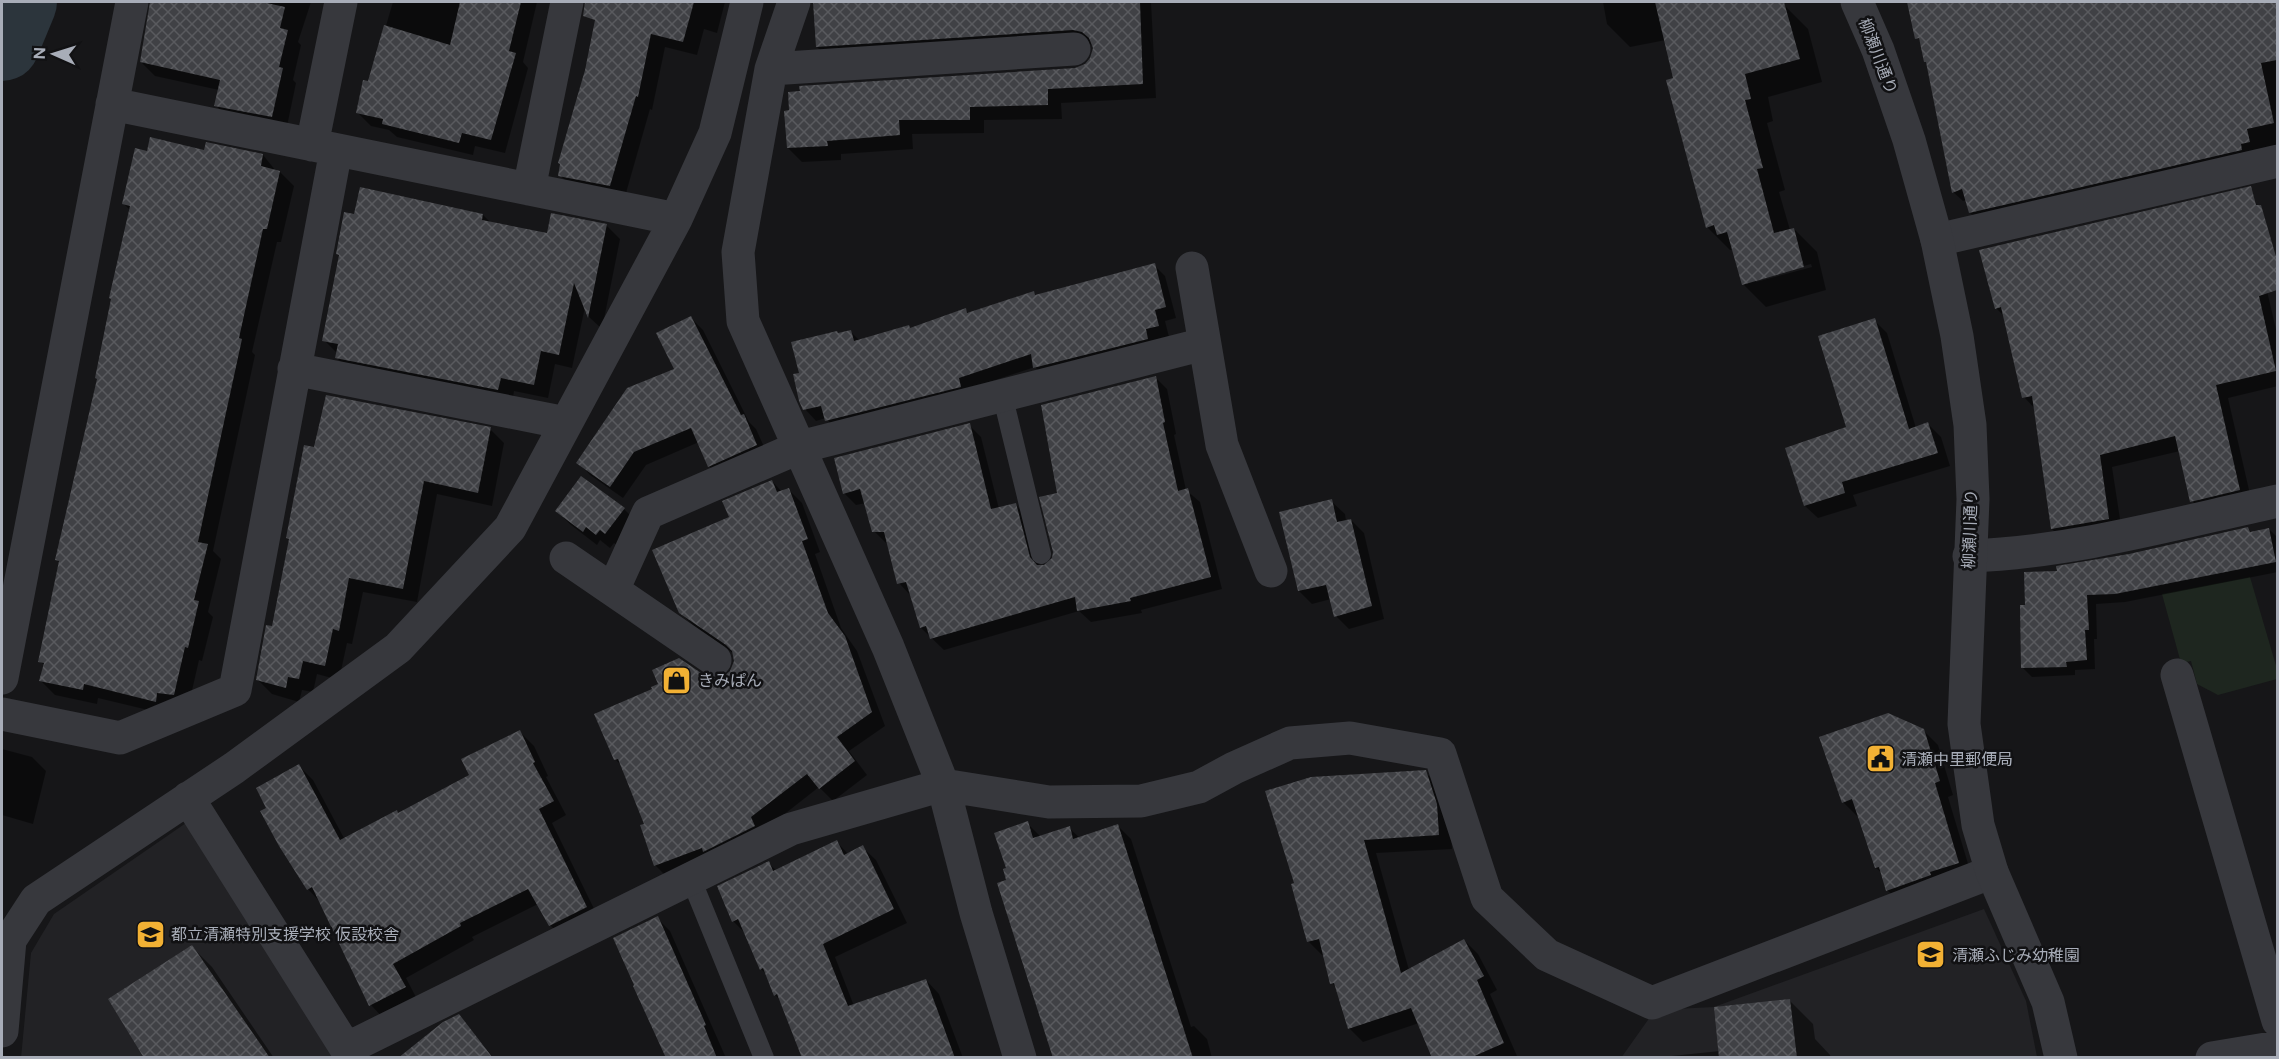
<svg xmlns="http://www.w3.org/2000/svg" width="2279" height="1059" viewBox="0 0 2279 1059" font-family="Figtree,'Noto Sans JP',sans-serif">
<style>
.built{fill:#222225}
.green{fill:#1e261f}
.shadow{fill:#0007;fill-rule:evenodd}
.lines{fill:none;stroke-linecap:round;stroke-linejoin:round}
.river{stroke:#2c353c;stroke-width:76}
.building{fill:url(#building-cross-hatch)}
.service{stroke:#37383d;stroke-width:20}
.minor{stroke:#37383d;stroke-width:33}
.tertiary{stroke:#37383d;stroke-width:33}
.labels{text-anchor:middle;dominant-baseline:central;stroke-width:5;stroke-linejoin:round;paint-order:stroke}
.street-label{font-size:16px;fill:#a8adb8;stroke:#111113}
.poi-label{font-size:16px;fill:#a8adb8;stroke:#111113;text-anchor:start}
</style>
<defs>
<pattern id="building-cross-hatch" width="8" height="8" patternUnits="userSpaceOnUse" patternTransform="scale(1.5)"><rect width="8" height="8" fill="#404145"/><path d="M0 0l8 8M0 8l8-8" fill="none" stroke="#595a5e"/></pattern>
</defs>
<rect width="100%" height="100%" fill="#161618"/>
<path class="built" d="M186 823 338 1058H21L31 953 54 914Z
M1984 909 2026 1001 2037 1057 1621 1058 1655 1010 1714 1007Z"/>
<path class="green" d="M2250 577 2277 669V679L2218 695 2197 684 2191 661 2181 663 2162 594Z"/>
<path class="shadow" d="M152 2H311L298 42 301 45 293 80 296 83 286 131 230 119 215 105 219 90 155 76 141 62Z
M393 2H537L523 62 528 68 505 153 475 146 473 155 397 137 389 130 371 126 357 112 369 83Z
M588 2H725L717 33 704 29 697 55 665 47 652 110 650 109 624 200 574 189 560 175 597 18 587 7Z
M828 2H1151L1156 98 1061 103 1062 119 984 120V133L912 134 913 149 841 154V160L802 162 788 148 791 112 801 93 1076 69 1085 66 1092 59 1094 48 1093 45 1088 44 831 61 817 47Z
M1603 2H1781L1782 7 1785 6 1808 29 1822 82 1768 97 1773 121 1767 123 1785 190 1779 192 1790 230 1794 229 1817 252 1826 290 1766 307 1743 284 1733 249 1730 250 1707 227 1666 40 1630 47 1607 24ZM1811 264 1812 267 1756 282V279Z
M1911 2H2278V150L1980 222 1970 213 1967 200 1963 201 1953 192 1928 64 1925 61 1919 38Z
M205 152 263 155 276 171 280 172 294 186 281 242H277L252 352 255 355 213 551 221 559 208 612 213 617 202 661 199 660 188 708 169 715 98 698 97 704 55 695 41 681 45 666 40 661 60 563 56 560 98 380 131 211 124 204 148 153Z
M2247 205 2278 338V386L2228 398 2252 503 2205 514 2192 501 2180 451 2112 467 2122 532 2065 542 2052 529 2036 410 2024 397 2005 317 1996 308Z
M483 215 491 223 548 235 606 225 620 239 602 329 589 317 585 307 572 368 555 364 548 398 514 391 512 404 350 371 336 357 337 353 324 340 340 257 337 254 355 216Z
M1154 265 1165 276 1176 318 1165 321 1169 337 1046 379 1035 367 837 432 826 418 816 421 805 409 800 374 839 334 851 332 860 341 911 329 966 310 969 314 1033 292 1037 296Z
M691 318 703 330 749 422 756 429 769 458 721 478 709 466 699 442 646 465 623 498 590 475 578 462 676 369Z
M1874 320 1887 333 1916 428 1928 424 1941 437 1950 466 1853 495 1857 506 1818 518 1805 506 1848 428Z
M1155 377 1167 389 1176 434 1174 435 1186 490 1200 502 1222 589 1141 610 1142 613 1091 622 1079 611 944 650 921 628 911 596 899 583 888 543H886L874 531 866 503 856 505 844 493 969 425 981 437 999 509 1016 505 1028 517 1040 567 1050 564 1054 558 1058 494Z
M490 429 504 443 492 506 437 494 417 602 363 592 352 644 347 643 339 680 317 674 313 692 302 690 299 702 272 694 258 680 273 628 291 541 287 538 316 449Z
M772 481 782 492 788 489 802 503 820 552 815 554 841 628 857 651 885 726 849 751 867 775 833 801 819 787 763 831 669 879 655 865 646 825 623 767 615 759 654 690 704 677 713 680 723 679 731 672 735 661 733 653 694 626 680 612 731 517Z
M1331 501 1345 514 1346 521 1351 520 1364 533 1384 619 1349 629 1336 616 1331 599 1312 604 1299 591Z
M624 509 638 523 620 547 614 543 610 548 600 540 597 545 571 525 557 511Z
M2248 528 2252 533 2269 529 2278 538V572L2125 602 2096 604 2097 639H2094L2095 669 2075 670V675L2032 677 2023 668 2026 606 2058 572Z
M1923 730 1938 745 1953 795 1948 797 1972 877 1902 904 1887 890 1883 874 1876 868 1859 815 1857 816 1843 802Z
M520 732 534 746 548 776 546 777 566 815 552 823 600 921 564 939 550 925 538 904 472 937 474 940 406 978 418 1001 384 1019 371 1005 320 902 308 889 268 808 299 766 313 780 345 840 399 814 471 776Z
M2 749 32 757 46 771 33 824 2 815Z
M1425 772 1439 786 1450 819 1452 849 1376 853 1409 970 1464 940 1478 954 1497 990 1490 994 1517 1056 1515 1058H1434L1419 1023 1363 1042 1349 1028 1337 988 1332 983 1324 955H1322L1309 942 1293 885Z
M1027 823 1040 836 1069 828 1080 838 1118 826 1131 839 1191 1027 1194 1026 1207 1039 1212 1058H1055L1008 881V868Z
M837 842 848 854 862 847 876 860 907 923 835 957 854 1006 926 980 939 994 963 1058H803L781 1001 775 995 767 975 761 969 746 934 733 921 768 863 777 871Z
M657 918 670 931 726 1058H666Z
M192 947 212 967 274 1058H146Z
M1789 1000 1813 1024 1815 1039 1830 1055 1831 1058 1662 1057 1720 1051Z
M461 1019 494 1058H400Z"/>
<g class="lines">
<path class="river" d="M2 43 19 2"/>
</g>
<path class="building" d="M150 2H262L285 7 280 28 288 30 279 67 283 68 272 117 214 106 220 80 140 62Z
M460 2H521L509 51 516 53 491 140 462 133 459 143 382 124 383 119 356 113 363 80 368 81 384 25 450 45Z
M585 2H694L683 42 651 34 638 97 636 96 610 186 558 176 560 164 558 163 585 70 595 20 583 16Z
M813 2H1140L1143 84 1048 89V105L970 107V120H899L900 135 827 141 828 146 787 148 784 111 789 110 788 92 800 91 799 86 1075 68 1085 64 1090 58 1093 48 1089 38 1082 32 1073 30 816 47Z
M1655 2H1784L1800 59 1745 74 1751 99 1745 100 1763 168 1757 169 1774 233 1794 228 1804 267 1742 285 1727 232 1717 235 1714 225 1706 228 1666 80 1673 78Z
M1907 2H2277V60L2261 63 2274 123 2247 129 2250 142 2241 144 2242 150 1969 213 1962 189 1952 193 1926 62H1924L1919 38 1915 39Z
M150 137 204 150 206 142 263 154 261 166 280 171 267 229H263L239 338 242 339 198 542 208 544 194 600 199 601 188 648 185 647 174 695 157 693 156 702 84 684 83 690 39 681 44 663 38 662 59 561 55 560 97 379 95 378 111 299 109 298 130 206 122 204 135 148 147 151Z
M2251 186 2256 205H2261L2277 260V290L2259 296 2276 371 2216 385 2240 490 2190 502 2175 436 2100 455 2109 519 2051 529 2032 396 2022 398 2001 307 1995 309 1979 250Z
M360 187 483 214 482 220 547 233 551 213 607 224 588 318 574 283 559 355 541 351 534 385 501 378 498 390 335 358 338 344 322 341 339 255 336 254 344 212 354 214Z
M1155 263 1166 307 1155 310 1159 326 1146 329 1148 339 1033 368 1031 354 959 378 961 387 825 421 821 406 803 410 799 401 793 374 799 373 791 342 837 331 838 333 851 330 854 341 909 325 910 328 966 308 967 313 1034 291 1035 295Z
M691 316 741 415 744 414 757 445 708 467 691 428 634 452 610 487 576 463 627 388 674 369 656 333Z
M1875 318 1909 429 1928 422 1938 453 1842 482 1845 493 1804 506 1785 448 1846 427 1818 336Z
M1156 376 1165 422 1163 423 1178 491 1188 488 1211 577 1130 598 1131 601 1077 611 1075 597 930 639 926 626 920 628 906 582 897 584 884 532H872L860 489 843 494 834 458 970 423 991 509 1016 503 1030 557 1037 565H1044L1052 558 1053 552 1039 497 1057 493 1041 405Z
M326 395 491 427 478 493 424 481 403 589 349 578 339 631 333 629 325 666 303 661 299 679 288 677 286 688 256 680 266 625 272 626 289 539 286 538 304 445 314 447Z
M581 476 625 508 605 534 600 530 596 535 586 527 583 532 555 511Z
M772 480 777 492 789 488 808 539 802 541 828 613 845 636 872 712 837 737 855 761 819 789 807 774 751 817 755 826 703 852 702 848 654 866 640 825 644 824 618 759 614 760 594 714 652 689 651 687 658 684 652 670 679 658 704 675 713 679 723 677 730 671 734 661 732 651 726 645 679 613 652 550 729 517 722 501Z
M1332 499 1337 522 1351 519 1372 606 1334 617 1326 585 1298 591 1279 512Z
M2248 527 2250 532 2269 528 2276 562 2115 594 2087 595 2089 630H2085L2087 660 2066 662 2067 667 2021 668 2020 605H2025L2024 572 2057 571 2056 566 2129 554Z
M1888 713 1924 729 1940 781 1935 783 1959 863 1930 872 1931 875 1886 891 1879 867 1875 868 1852 799 1842 803 1819 737Z
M520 730 535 762 533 763 554 801 539 809 587 907 549 926 528 889 460 923 461 926 393 964 406 987 369 1006 312 887 307 890 279 846 260 811 266 808 256 788 299 764 340 840 397 810 398 813 469 775 461 759Z
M1426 770 1437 804 1439 835 1364 840 1401 973 1464 939 1484 976 1477 980 1504 1043 1470 1058H1432L1411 1008 1348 1029 1334 983 1330 984 1319 939 1307 942 1291 884 1294 883 1265 791 1311 777Z
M1028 821 1033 838 1070 826 1073 839 1118 824 1193 1058H1053L997 883 1006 880 1003 869 1006 868 994 833Z
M837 840 844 855 863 845 894 909 823 944 848 1006 926 979 955 1058H802L777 994 774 996 763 968 760 970 738 919 732 922 717 886 769 861 773 871Z
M658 916 706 1025 704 1026 717 1058H666L633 986 634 985 613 938Z
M192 945 270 1058H144L108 999Z
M1790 999 1797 1058H1719L1714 1007Z
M459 1014 493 1058H398L443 1022Z"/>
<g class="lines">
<path class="service" d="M1002 394 1041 554
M691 879 764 1058"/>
<path class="minor" d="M794 2 771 69 738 252 743 321 888 647 943 785 976 913 1020 1058
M771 69 1074 49
M112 104 676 219
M312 145 341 2
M529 189 567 2
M1937 240 2278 161
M1192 268 1222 445 1271 571
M294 369 566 423
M1969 556C2074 552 2176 523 2278 501
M566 558 715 660
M613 590 648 513 800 447 1204 344
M2177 675 2278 1021
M2 678 132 2
M2 714 120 738 235 690 336 150
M188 798 352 1058
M2 1031 10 940 36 900 234 768 398 648 510 528 676 219 715 133 747 2
M346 1049 791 829 943 785 1049 802 1141 801 1199 787 1234 768 1290 743 1350 738 1440 754 1487 898 1547 955 1652 1003 1992 872
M2212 1058 2278 1047"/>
<path class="tertiary" d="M1857 2 1878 50 1909 140 1937 240 1957 336 1970 425 1973 499 1964 724 1978 825 1992 872 2048 1002 2061 1058"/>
</g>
<defs>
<symbol id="shop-square" viewBox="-11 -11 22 22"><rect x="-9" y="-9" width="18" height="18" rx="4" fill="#f2b134" stroke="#111113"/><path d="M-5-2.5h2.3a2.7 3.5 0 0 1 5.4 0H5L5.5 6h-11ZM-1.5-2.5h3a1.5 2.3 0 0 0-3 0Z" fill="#111"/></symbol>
<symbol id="civic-square" viewBox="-11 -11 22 22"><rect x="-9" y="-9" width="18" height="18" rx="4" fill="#f2b134" stroke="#111113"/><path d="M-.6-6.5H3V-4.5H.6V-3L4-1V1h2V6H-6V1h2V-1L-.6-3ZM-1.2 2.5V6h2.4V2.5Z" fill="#111"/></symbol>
<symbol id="school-square" viewBox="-11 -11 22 22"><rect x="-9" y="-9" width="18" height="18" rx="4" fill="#f2b134" stroke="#111113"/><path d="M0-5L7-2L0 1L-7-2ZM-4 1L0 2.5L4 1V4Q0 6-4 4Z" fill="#111"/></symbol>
</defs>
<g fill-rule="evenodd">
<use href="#shop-square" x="660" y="664" width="33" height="33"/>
<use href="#civic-square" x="1864" y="742" width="33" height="33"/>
<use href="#school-square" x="134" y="918" width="33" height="33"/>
<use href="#school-square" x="1914" y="938" width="33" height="33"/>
</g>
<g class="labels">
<g class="street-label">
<text transform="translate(1878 56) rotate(69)">柳瀬川通り</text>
<text transform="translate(1970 529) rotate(-88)">柳瀬川通り</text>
</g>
<g class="poi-label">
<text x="698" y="680">きみぱん</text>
<text x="1901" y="759">清瀬中里郵便局</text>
<text x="171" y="934">都立清瀬特別支援学校 仮設校舎</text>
<text x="1952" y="955">清瀬ふじみ幼稚園</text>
</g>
</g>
<rect width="2279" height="1059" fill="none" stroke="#a8adb8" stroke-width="6"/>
<g transform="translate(54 54) rotate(273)" stroke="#111113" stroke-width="4.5" paint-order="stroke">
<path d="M0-4.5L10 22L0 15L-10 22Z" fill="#a8adb8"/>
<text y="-9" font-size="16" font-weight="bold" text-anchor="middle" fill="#a8adb8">N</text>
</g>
</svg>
